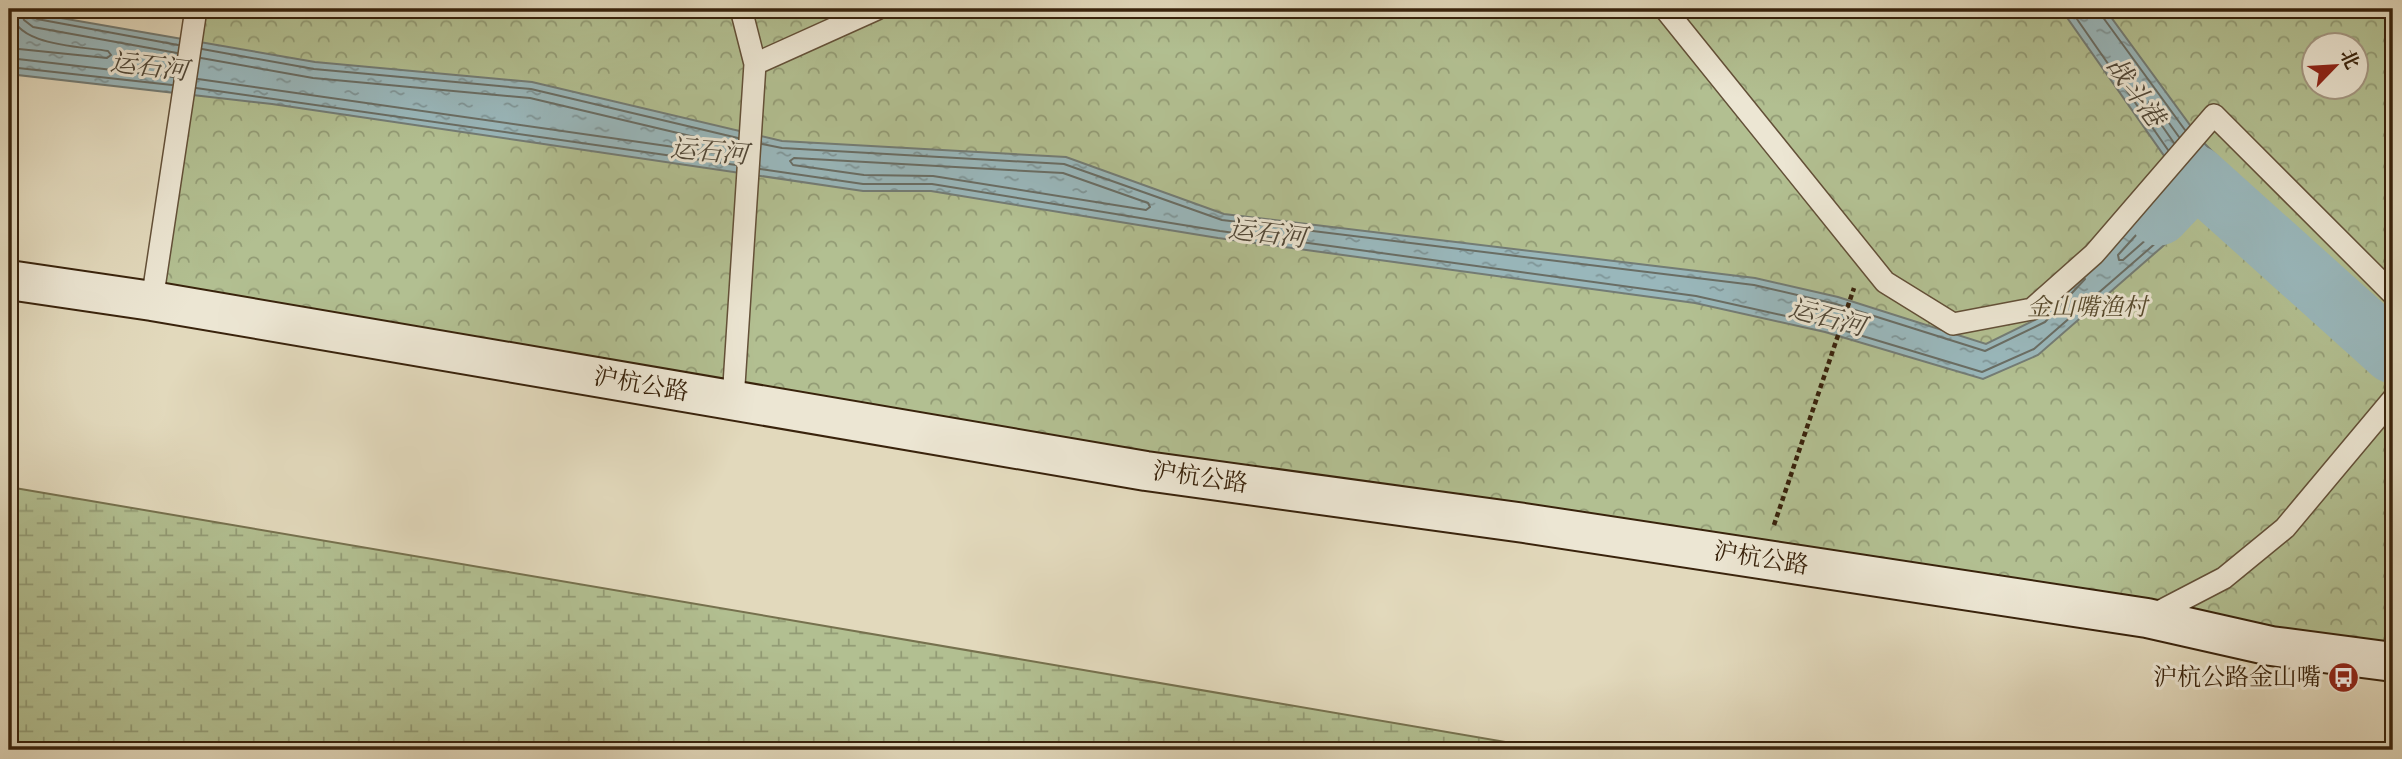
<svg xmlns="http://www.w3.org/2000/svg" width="2402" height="759" viewBox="0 0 2402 759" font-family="'Libre Bodoni','Noto Serif SC',serif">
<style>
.wetland{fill:url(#wetland-marsh);stroke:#76714e;stroke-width:2}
.park{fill:url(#park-crowns);stroke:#76714e;stroke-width:2;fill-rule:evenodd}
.water{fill:url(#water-ripples);stroke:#737c75;stroke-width:2}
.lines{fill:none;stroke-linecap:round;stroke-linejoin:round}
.shore{stroke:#696d64;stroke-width:2}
.river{stroke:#99b7bb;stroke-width:61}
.service-casing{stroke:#635038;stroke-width:24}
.secondary-casing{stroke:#39230c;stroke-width:42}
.path{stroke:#39230c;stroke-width:4.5;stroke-dasharray:5 3.5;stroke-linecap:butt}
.service{stroke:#ece6d3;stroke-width:21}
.secondary{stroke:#ece6d3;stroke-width:38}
.labels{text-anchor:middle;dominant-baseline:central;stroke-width:6;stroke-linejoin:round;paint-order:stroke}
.park-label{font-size:24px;font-style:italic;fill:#574a2d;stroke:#ece6d3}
.street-label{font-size:24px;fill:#39230c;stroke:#ece6d3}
.poi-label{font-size:24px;fill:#39230c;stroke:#ece6d3;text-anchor:end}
.water-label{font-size:26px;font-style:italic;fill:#514838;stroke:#ece6d3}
</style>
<defs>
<pattern id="wetland-marsh" width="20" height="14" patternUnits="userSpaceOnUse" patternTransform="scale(1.75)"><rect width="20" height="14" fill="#b2bf91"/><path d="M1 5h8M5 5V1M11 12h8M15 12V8" fill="none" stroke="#929b75"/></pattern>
<pattern id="park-crowns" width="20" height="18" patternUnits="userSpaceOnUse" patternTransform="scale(1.75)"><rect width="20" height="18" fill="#b2bf91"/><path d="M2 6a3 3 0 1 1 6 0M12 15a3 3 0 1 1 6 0" fill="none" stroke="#929b75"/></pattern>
<pattern id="water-ripples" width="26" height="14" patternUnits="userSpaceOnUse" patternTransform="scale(1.75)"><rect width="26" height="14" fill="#99b7bb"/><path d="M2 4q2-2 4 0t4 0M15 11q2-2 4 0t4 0" fill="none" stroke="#7e9496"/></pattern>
</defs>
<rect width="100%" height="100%" fill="#e2d9bc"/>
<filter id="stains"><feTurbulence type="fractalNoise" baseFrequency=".00286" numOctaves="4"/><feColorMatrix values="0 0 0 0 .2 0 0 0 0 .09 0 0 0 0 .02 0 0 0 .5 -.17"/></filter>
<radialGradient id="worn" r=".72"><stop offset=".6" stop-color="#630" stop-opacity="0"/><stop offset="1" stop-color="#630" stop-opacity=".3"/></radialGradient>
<path class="wetland" d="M9 487 1553 750H9Z"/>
<path class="park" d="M197 9H2393V660L152 301ZM2314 46H2356V88H2314Z"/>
<path class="water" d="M9 9 315 62 532 82 782 141 1066 157 1224 214 1755 278 1838 297 1986 344 2041 317 2174 170 2061 9H2105L2201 140 2240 179 2038 355 1983 379 1825 332 1695 303 1218 238 931 191H863L272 104 9 74Z"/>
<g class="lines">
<path class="shore" d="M21 9 24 20 33 27 177 53
M30 9 31 15 37 19 178 45
M2070 9 2168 150
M2100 9 2102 16 2185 130
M9 48 107 58 111 55 108 51C79 46 12 46 11 9
M202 49 314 69 531 89 738 138
M9 58 173 77
M201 58 313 78 530 98 737 147
M9 67 172 85
M198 79 737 156
M196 88 736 165
M2174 143 2149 107V102H2154L2179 137
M762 144 782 148 1064 164 1222 220 1754 285 1836 304 1985 351 2045 322 2085 279
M794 158 1063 173 1148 203 1150 207 1146 210 933 176 864 175 793 165 790 161Z
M2188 164 2186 180 2118 255 2119 260H2123L2214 180V176L2195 156
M760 169 863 184H932L1220 231 1696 296 1826 325 1982 372 2034 349 2227 181V176L2201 149"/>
<path class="river" d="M2159 215 2196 176 2393 353"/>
<defs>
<path id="service" d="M1665 9 1885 282 1953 324 2032 309 2094 254 2214 115 2393 294
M755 64 877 9
M152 301 196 9
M733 400 755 64 741 9
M2149 617 2224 578 2285 528 2393 399"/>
<path id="secondary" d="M9 280 152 301 1146 471 1524 523 2147 618 2271 646 2393 662"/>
</defs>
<use href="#service" class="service-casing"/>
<use href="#secondary" class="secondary-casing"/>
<path class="path" d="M1774 525 1854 288"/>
<use href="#service" class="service"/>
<use href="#secondary" class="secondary"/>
</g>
<defs>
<symbol id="bus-disc" viewBox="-11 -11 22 22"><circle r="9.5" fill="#8f2418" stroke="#ece6d3"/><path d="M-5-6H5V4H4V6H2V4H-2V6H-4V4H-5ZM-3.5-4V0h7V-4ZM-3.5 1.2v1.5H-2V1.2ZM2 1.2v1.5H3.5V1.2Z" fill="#fff"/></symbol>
</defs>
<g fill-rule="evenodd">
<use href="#bus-disc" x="2326" y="660" width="35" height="35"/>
</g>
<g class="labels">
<g class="park-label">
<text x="2087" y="308">金山嘴渔村</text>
</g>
<g class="street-label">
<text transform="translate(641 385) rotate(10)">沪杭公路</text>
<text transform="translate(1200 478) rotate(8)">沪杭公路</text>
<text transform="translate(1761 559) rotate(9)">沪杭公路</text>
</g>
<g class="poi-label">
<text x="2321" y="678">沪杭公路金山嘴</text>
</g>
<g class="water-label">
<text transform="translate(149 67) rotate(7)">运石河</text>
<text transform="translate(2135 92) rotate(54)">战斗港</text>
<text transform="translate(709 152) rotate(5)">运石河</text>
<text transform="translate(1267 234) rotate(7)">运石河</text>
<text transform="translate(1827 318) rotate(15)">运石河</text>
</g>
</g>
<rect width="2402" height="759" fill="none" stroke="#e2d9bc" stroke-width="35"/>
<rect x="10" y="10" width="2381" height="738" fill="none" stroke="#39230c" stroke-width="3.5"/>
<rect x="18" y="18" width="2367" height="724" fill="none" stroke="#39230c" stroke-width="2"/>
<g transform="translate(2335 66) rotate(65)"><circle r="33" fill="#ece6d3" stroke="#a49883" stroke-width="2"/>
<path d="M0-5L12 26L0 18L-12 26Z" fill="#8f2418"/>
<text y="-10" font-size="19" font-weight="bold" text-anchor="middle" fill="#39230c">北</text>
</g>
<rect width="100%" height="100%" filter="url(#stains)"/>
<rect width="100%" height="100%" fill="url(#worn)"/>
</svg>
